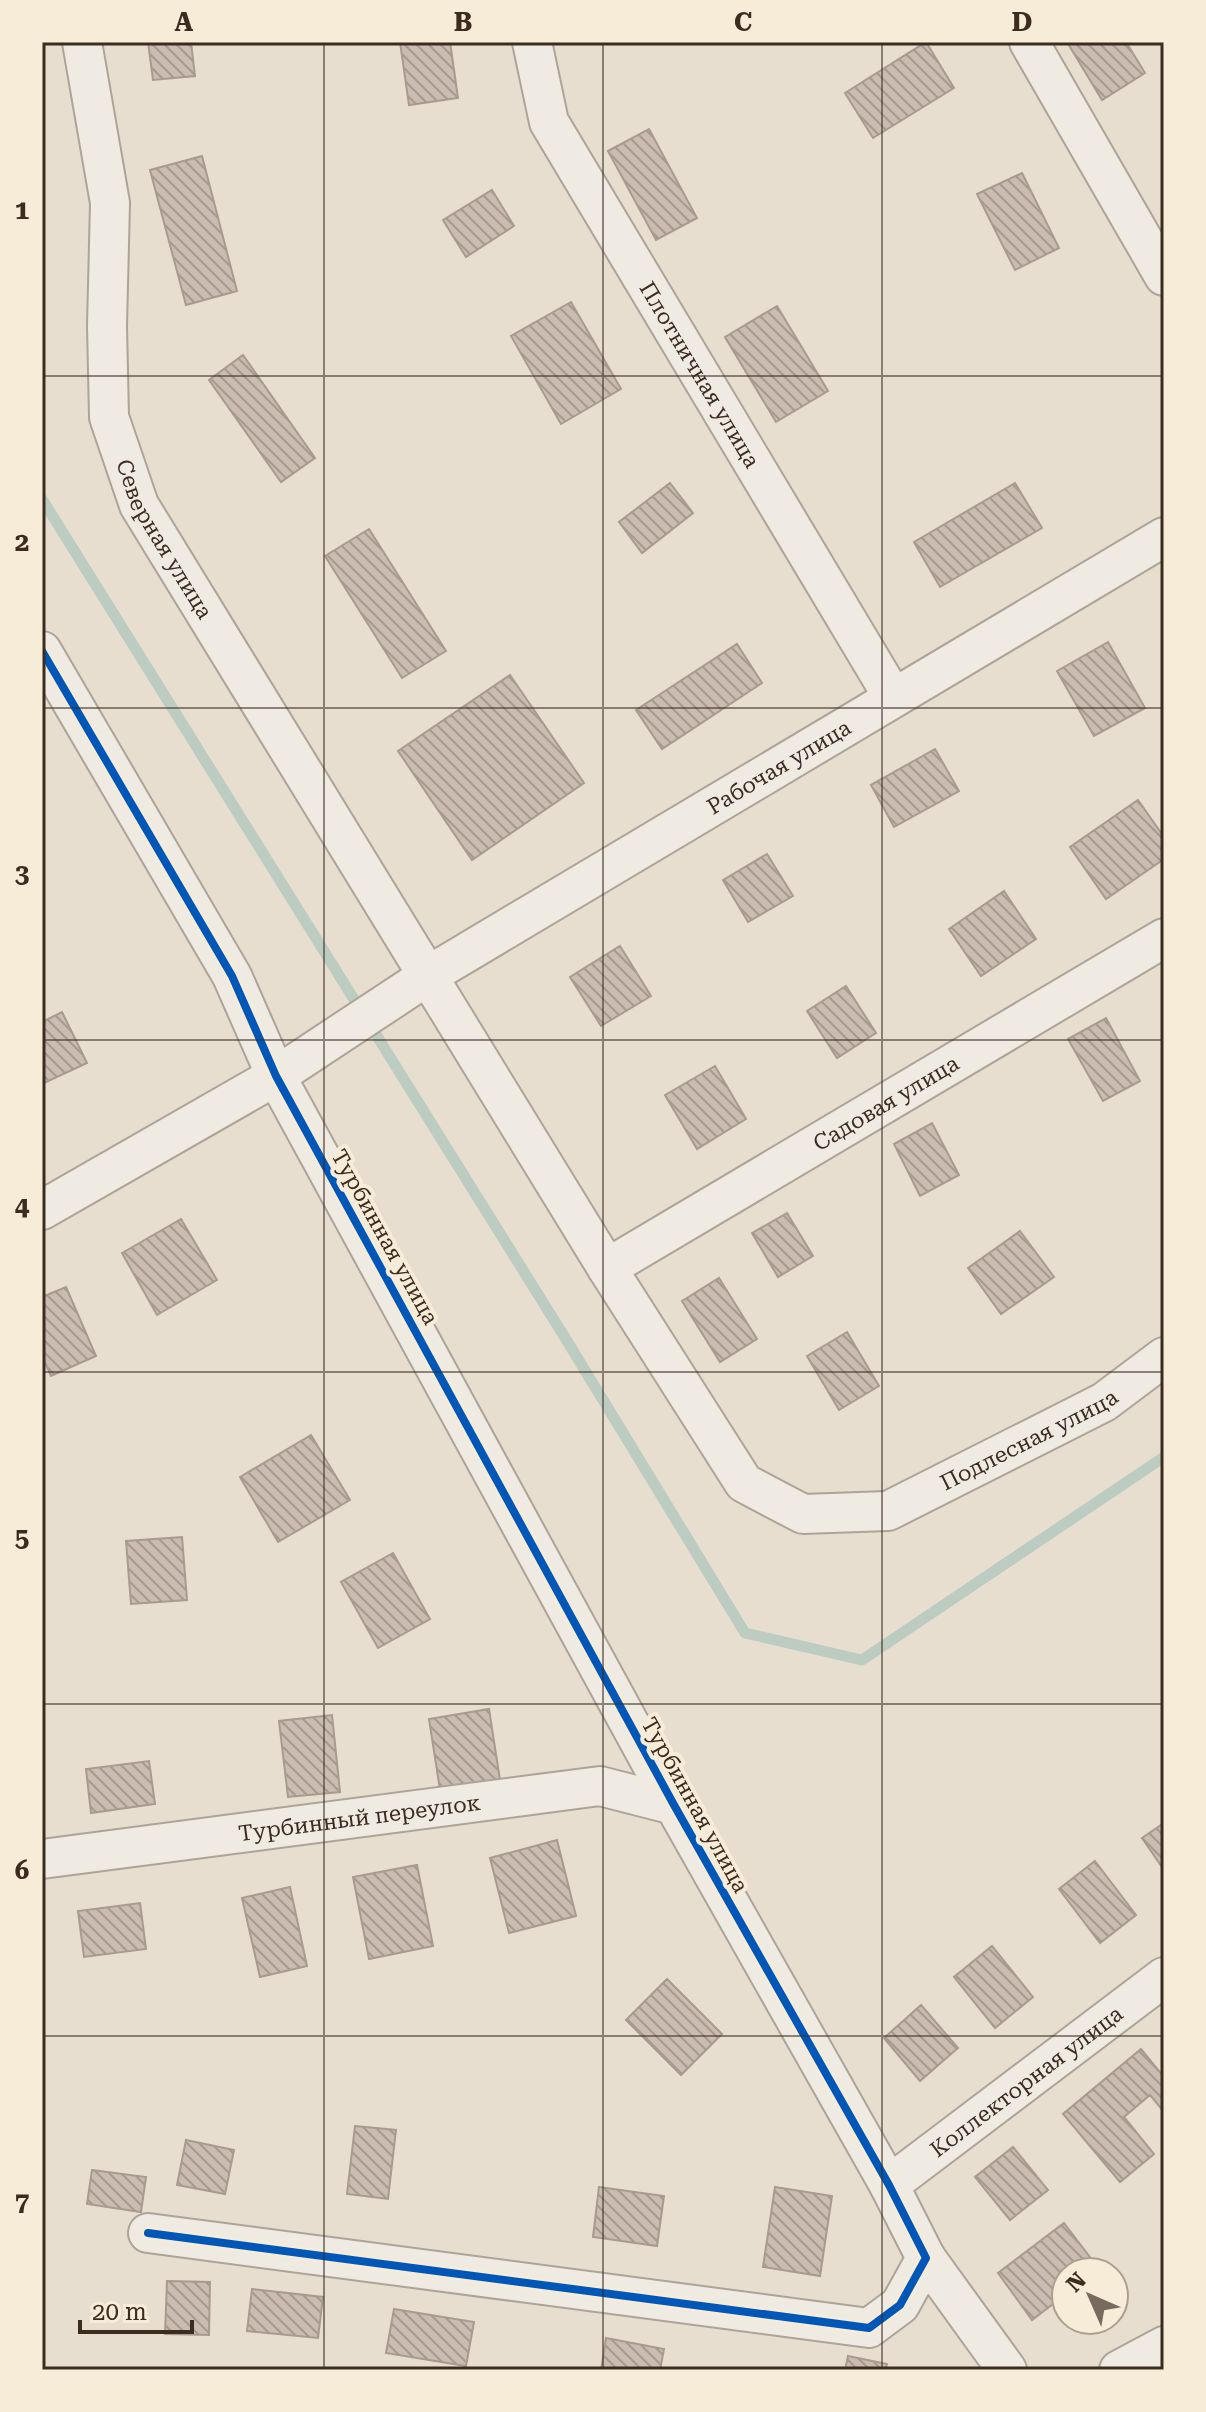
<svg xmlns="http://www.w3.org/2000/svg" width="1206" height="2412" viewBox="0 0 1206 2412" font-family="'Roboto Serif',serif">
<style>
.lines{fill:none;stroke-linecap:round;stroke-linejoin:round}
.stream{stroke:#bcccc1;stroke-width:11}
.building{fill:url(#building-back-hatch);stroke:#a89a8f;stroke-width:2}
.minor-casing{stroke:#aca499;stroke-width:42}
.minor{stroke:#efeae2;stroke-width:38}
.cycleway-casing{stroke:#f7ecd7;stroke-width:13}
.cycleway{stroke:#0057b8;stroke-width:8}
.grid{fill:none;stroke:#3c2c20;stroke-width:2;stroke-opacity:0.55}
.labels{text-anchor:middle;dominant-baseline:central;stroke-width:8;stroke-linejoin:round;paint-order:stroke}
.street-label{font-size:22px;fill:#3c2c20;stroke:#f7ecd7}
.neatline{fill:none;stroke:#3c2c20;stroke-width:3}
.grid-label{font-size:26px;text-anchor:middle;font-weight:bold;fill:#3c2c20}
</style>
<defs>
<pattern id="building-back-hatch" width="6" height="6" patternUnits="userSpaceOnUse" patternTransform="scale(2)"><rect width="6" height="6" fill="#cbbcb1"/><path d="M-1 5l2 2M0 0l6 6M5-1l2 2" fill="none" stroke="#a69990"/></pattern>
</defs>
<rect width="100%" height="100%" fill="#e7ded0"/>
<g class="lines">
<path class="stream" d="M42 499 564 1336 745 1633 862 1660 1164 1457"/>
</g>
<path class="building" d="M148 42H191L195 76 153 80Z
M400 42H450L458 98 409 105Z
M926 42 954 88 873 138 845 93Z
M1067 42H1126L1145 73 1102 100Z
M649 129 697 218 656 240 608 151Z
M202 156 237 291 186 305 150 170Z
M1022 173 1059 248 1015 270 977 194Z
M492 190 514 226 466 257 443 220Z
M571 302 621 389 561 424 511 336Z
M777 306 828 391 776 422 725 337Z
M243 355 315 458 281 482 209 380Z
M670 483 693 513 642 553 619 522Z
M1015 483 1042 528 940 587 914 542Z
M369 529 446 651 402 678 325 556Z
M1108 642 1145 708 1094 736 1057 671Z
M737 644 762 683 662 749 636 710Z
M510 675 584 783 472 860 398 751Z
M935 749 959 791 894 827 871 785Z
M1138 800 1164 837V859L1106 899 1070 847Z
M767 854 793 896 748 922 723 880Z
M1004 891 1036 939 981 976 949 929Z
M620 946 651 996 601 1026 570 977Z
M846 986 876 1033 837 1058 807 1011Z
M62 1012 87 1063 42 1084V1022Z
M1106 1018 1140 1081 1103 1101 1068 1039Z
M715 1066 746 1119 697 1149 665 1095Z
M932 1123 959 1175 920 1196 894 1144Z
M787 1213 813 1256 778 1277 752 1233Z
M181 1219 217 1280 157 1315 122 1253Z
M1020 1231 1054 1277 1001 1314 968 1268Z
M719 1278 757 1339 720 1362 682 1301Z
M66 1287 96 1356 51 1376 42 1356V1297Z
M847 1332 879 1386 839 1410 807 1356Z
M311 1435 350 1500 278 1542 240 1477Z
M182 1537 187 1600 131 1604 126 1541Z
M393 1553 430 1619 378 1648 341 1582Z
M489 1709 500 1780 440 1790 429 1719Z
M332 1715 340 1792 288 1797 279 1721Z
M149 1761 155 1804 91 1813 86 1769Z
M1164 1823V1870L1142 1838Z
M557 1840 576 1916 509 1933 490 1858Z
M1095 1861 1136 1915 1100 1943 1059 1889Z
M417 1865 433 1946 369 1959 353 1877Z
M290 1887 307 1966 260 1977 242 1898Z
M140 1903 146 1949 84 1957 78 1911Z
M992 1946 1033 1997 995 2028 954 1977Z
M667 1979 722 2034 681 2075 626 2020Z
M921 2005 958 2048 920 2081 884 2038Z
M1141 2049 1164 2077V2112L1150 2095 1124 2117 1154 2154 1120 2182 1063 2114Z
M355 2126 396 2130 388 2199 347 2194Z
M186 2140 234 2150 225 2194 177 2185Z
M1013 2147 1048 2190 1010 2220 975 2177Z
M92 2170 146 2177 141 2212 87 2204Z
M599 2187 664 2196 657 2246 593 2237Z
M775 2187 832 2196 820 2276 763 2267Z
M1064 2223 1099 2269 1095 2272H1066V2294L1032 2320 998 2273Z
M167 2281 210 2282 209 2335 165 2334Z
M252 2289 323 2297 318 2338 247 2331Z
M394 2309 474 2322 466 2366 386 2353Z
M606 2338 664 2349 660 2370H601Z
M848 2356 887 2364 885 2370H845Z"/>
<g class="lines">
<defs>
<g id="minor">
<path id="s1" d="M82 42 110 203 107 326 109 417 139 505 607 1268 744 1483 803 1514 888 1511 1104 1402 1164 1357"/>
<path id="s2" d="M532 42 549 122 893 697"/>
<path d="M1029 42 1164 276"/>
<path d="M42 651 232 976 276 1076 674 1805 889 2185 926 2258 900 2305 869 2328 148 2233"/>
<path id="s3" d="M42 1210 276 1076 429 975 1164 537"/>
<path id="s4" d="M607 1268 1164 938"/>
<path id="s5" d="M42 1859 600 1786 674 1805"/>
<path id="s6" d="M889 2185 1164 1977"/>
<path d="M926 2258 1007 2370"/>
<path d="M1119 2370 1164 2346"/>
</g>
</defs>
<use href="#minor" class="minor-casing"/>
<use href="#minor" class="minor"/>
<defs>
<path id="cycleway" d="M42 651 232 976 276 1076 674 1805 889 2185 926 2258 900 2305 869 2328 148 2233"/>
</defs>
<use href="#cycleway" class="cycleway-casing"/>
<use href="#cycleway" class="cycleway"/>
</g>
<path class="grid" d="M324 42V2370M603 42V2370M882 42V2370M42 376H1164M42 708H1164M42 1040H1164M42 1372H1164M42 1704H1164M42 2036H1164"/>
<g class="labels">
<g class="street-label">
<text stroke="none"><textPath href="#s2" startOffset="376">Плотничная улица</textPath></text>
<text stroke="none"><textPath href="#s1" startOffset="512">Северная улица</textPath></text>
<text stroke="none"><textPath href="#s3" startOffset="860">Рабочая улица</textPath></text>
<text stroke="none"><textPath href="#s4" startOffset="324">Садовая улица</textPath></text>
<text transform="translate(385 1237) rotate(61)">Турбинная улица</text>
<text stroke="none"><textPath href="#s1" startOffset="1930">Подлесная улица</textPath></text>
<text transform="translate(695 1805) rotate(61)">Турбинная улица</text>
<text stroke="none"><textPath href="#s5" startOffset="320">Турбинный переулок</textPath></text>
<text stroke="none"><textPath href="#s6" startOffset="172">Коллекторная улица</textPath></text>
</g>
</g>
<rect width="1206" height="2412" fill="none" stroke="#f7ecd7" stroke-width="88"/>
<g transform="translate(1090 2296) rotate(315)"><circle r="38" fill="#f7ecd7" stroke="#ac9f8e" stroke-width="2"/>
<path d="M0-6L14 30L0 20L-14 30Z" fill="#786a5e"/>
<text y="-12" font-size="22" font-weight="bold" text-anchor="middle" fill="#3c2c20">N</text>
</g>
<path d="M80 2320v12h112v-12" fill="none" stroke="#3c2c20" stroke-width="4"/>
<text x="92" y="2320" font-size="24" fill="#3c2c20" stroke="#f7ecd7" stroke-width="6" paint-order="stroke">20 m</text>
<rect x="44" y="44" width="1118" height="2324" class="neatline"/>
<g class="grid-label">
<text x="184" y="31">A</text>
<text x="463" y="31">B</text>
<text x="743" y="31">C</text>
<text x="1022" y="31">D</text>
<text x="22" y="219">1</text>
<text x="22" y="551">2</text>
<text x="22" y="883">3</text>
<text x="22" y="1215">4</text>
<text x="22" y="1547">5</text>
<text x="22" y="1879">6</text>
<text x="22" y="2211">7</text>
</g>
</svg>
